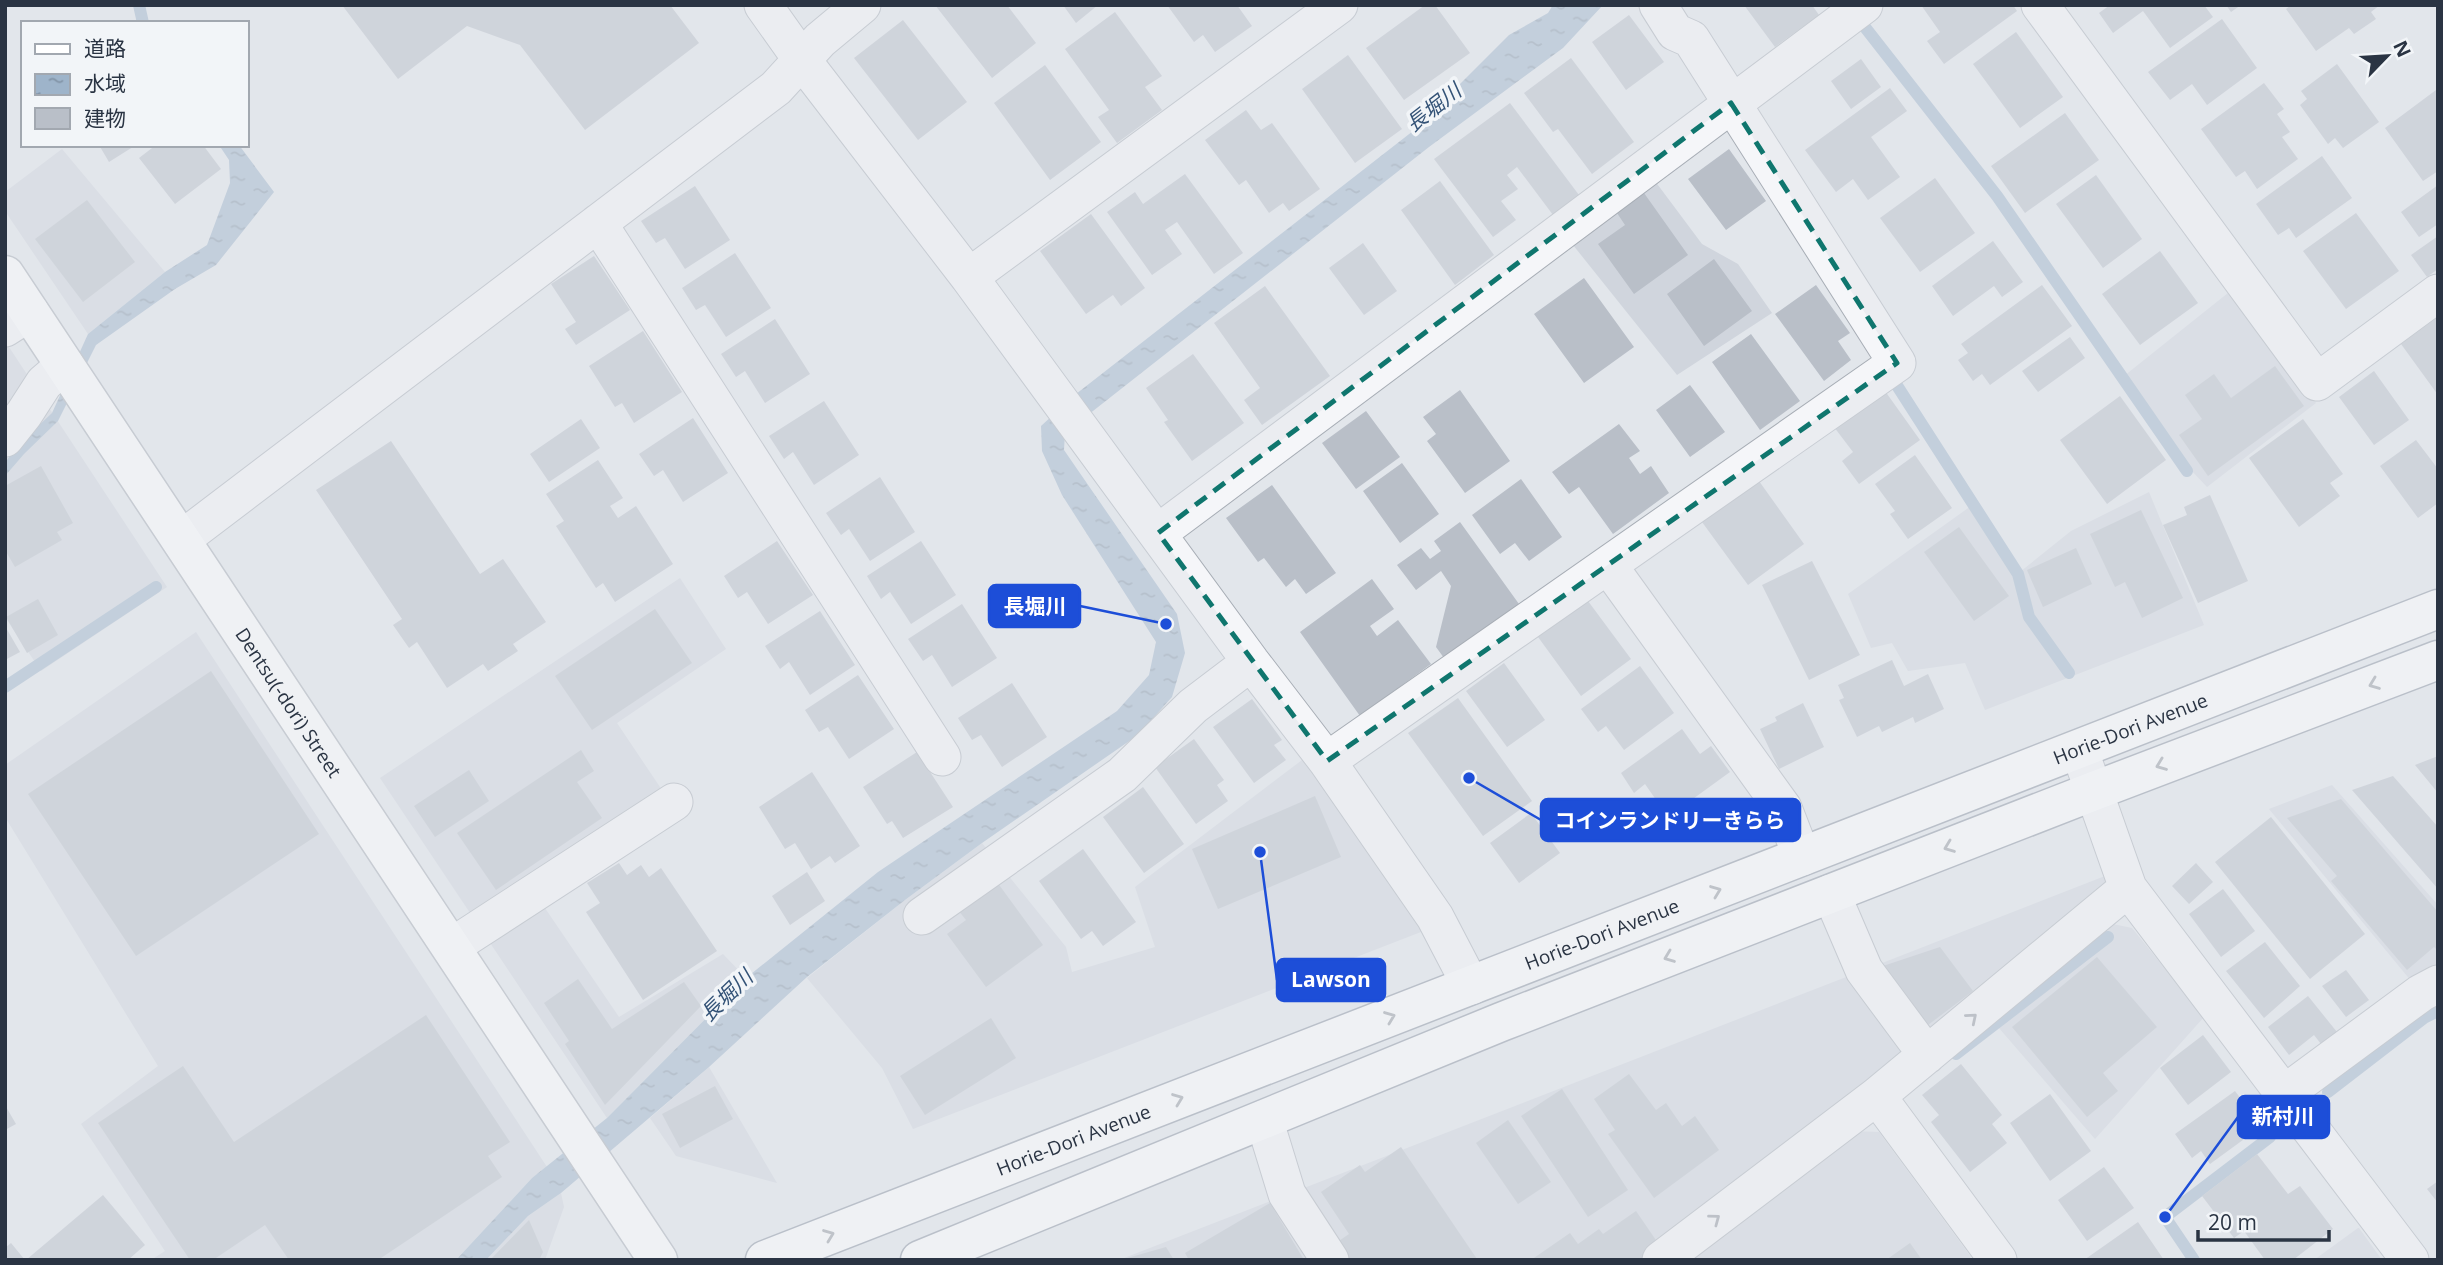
<svg xmlns="http://www.w3.org/2000/svg" width="2443" height="1265" viewBox="0 0 2443 1265" font-family="'Open Sans','Noto Sans JP',sans-serif">
<style>
.built{fill:#d0d5dd}
.water{fill:url(#water-ripples)}
.lines{fill:none;stroke-linecap:round;stroke-linejoin:round}
.stream{stroke:#9eb4ca;stroke-width:12}
.building{fill:#b9bfc8}
.street-casing{stroke:#a7adb5;stroke-width:39}
.secondary-casing{stroke:#a7adb5;stroke-width:41}
.highway-casing{stroke:#8a93a1;stroke-width:41}
.street{stroke:#f5f6f9;stroke-width:37}
.secondary{stroke:#fff;stroke-width:38}
.highway{stroke:#fff;stroke-width:38}
.oneway{stroke:#949aa1}
.oneway2{stroke:#90959e}
.marked{fill:none;stroke:#0f766e;stroke-width:5;stroke-dasharray:14 9;stroke-linejoin:round}
.labels{text-anchor:middle;dominant-baseline:central;stroke-width:7;stroke-linejoin:round;paint-order:stroke}
.street-label{font-size:19px;fill:#2a3443;stroke:#f2f5f8}
.water-label{font-size:21px;font-style:italic;fill:#345377;stroke:#f2f5f8}
.leader{fill:none;stroke:#1d4ed8;stroke-width:2.5}
.callout-dot{fill:#1d4ed8;stroke:#f2f5f8;stroke-width:2.5}
.callout{fill:#1d4ed8;stroke:#1d4ed8;stroke-width:2.5}
.callout-label{font-size:21px;text-anchor:middle;font-weight:bold;fill:#fff}
</style>
<defs>
<pattern id="water-ripples" width="26" height="14" patternUnits="userSpaceOnUse" patternTransform="scale(1.75)"><rect width="26" height="14" fill="#9eb4ca"/><path d="M2 4q2-2 4 0t4 0M15 11q2-2 4 0t4 0" fill="none" stroke="#8193a6"/></pattern>
</defs>
<rect width="100%" height="100%" fill="#e2e6eb"/>
<path class="built" d="M62 149 165 272 88 334 5 211V192Z
M1652 177 1702 244 1738 264 1772 313 1677 375 1569 240Z
M2233 289 2316 403 2207 487 2191 470 2124 376Z
M5 341 167 587 41 671 5 617Z
M2149 492 2204 625 1985 710 1965 663 1908 671 1892 643 1871 648 1848 594 1971 506 2015 576 2071 531Z
M680 578 726 649 617 723 668 799 532 889 619 1017 723 954 746 978 607 1118 380 778Z
M196 632 547 1167 532 1178 456 1260H151L165 1251 81 1124 158 1066 5 817V765Z
M1306 757 1426 930 913 1129 882 1068 807 978 905 900 982 843 1066 947 1072 972 1155 947 1135 887Z
M2332 785 2438 905V967L2412 982 2269 809Z
M2105 876 2106 887 1925 1040 1872 967Z
M2103 922 2132 928 2204 1017 2095 1139 1992 1020Z
M1854 974 1912 1051 1644 1260H1119Z
M709 1067 777 1183 676 1156 650 1118Z
M1851 1131 1879 1132 1971 1257 1967 1260H1690Z
M561 1193 564 1207 545 1260H486L528 1216Z
M2359 1228 2382 1260H2314L2358 1228Z"/>
<path class="water" d="M1553 5H1603L1563 48 1429 147 1065 433 1064 450 1177 614 1185 653 1172 697 1138 735 982 843 905 900 807 977 709 1067 561 1193 528 1216 486 1260H456L532 1178 607 1118 746 978 878 872 1117 711 1149 675 1156 642 1062 495 1042 451 1041 426 1076 394 1413 131 1509 35 1548 13Z
M219 145H239L274 192 216 265 175 289 96 345 58 421 24 454 5 476V463L16 447 52 413 88 334 165 272 207 245 230 183 229 160Z"/>
<g class="lines">
<path class="stream" d="M139 5 143 23
M1864 26 1997 196 2187 471
M1896 384 2018 574 2029 617 2069 673
M5 687 156 587
M1956 1054 2108 937
M2328 1092 2424 1018 2438 1011
M2194 1260 2165 1217 2270 1137"/>
</g>
<path class="building" d="M342 5H670L699 43 585 130 520 45 467 26 398 79Z
M935 5H1007L1036 43 992 78Z
M1063 5H1098L1076 23Z
M1167 5H1237L1252 26 1215 52 1203 35 1194 42Z
M1425 5H1435L1470 53 1404 100 1366 48Z
M1744 5H1812L1819 15 1775 47Z
M1921 5H2013L2017 11 1944 64 1927 41 1940 32Z
M2110 5H2204L2213 17 2170 48 2143 11 2113 33 2099 13Z
M2226 5H2241L2231 12Z
M2291 5H2380L2371 12 2376 19 2354 34 2349 28 2316 51 2286 9Z
M1115 12 1162 76 1145 87 1162 110 1117 143 1098 117 1109 110 1065 49Z
M1629 15 1664 62 1626 90 1592 42Z
M2222 19 2257 68 2207 105 2192 84 2170 100 2148 72Z
M903 20 967 102 918 140 854 58Z
M2016 32 2063 97 2020 128 1973 64Z
M1348 55 1402 129 1355 163 1302 89Z
M1571 58 1634 142 1592 174 1558 129 1553 132 1524 93Z
M1861 59 1881 87 1851 109 1831 81Z
M2337 64 2379 122 2343 148 2335 138 2328 144 2300 105 2307 99 2301 91Z
M1045 65 1101 142 1050 180 994 103Z
M2264 83 2284 109 2277 114 2290 132 2282 137 2298 159 2257 189 2245 171 2236 177 2201 129Z
M1890 88 1907 111 1871 137 1900 177 1868 200 1853 179 1836 192 1805 150Z
M2436 90 2438 171 2423 181 2385 128Z
M1510 103 1579 195 1553 215 1517 167 1507 175 1518 189 1501 201 1516 220 1493 237 1434 159Z
M1246 110 1261 130 1272 123 1320 189 1289 211 1283 203 1269 213 1246 180 1239 185 1205 140Z
M2065 113 2099 160 2025 213 1991 166Z
M99 145H136L109 162Z
M156 145H203L221 169 175 204 139 158Z
M1729 149 1766 201 1726 230 1688 179Z
M2322 156 2352 198 2296 238 2289 228 2278 235 2256 204Z
M1185 174 1243 253 1214 274 1177 222 1165 230 1182 254 1152 275 1107 212 1135 192 1143 204Z
M2096 175 2142 239 2103 268 2056 204Z
M1935 178 1975 233 1920 272 1880 218Z
M1440 181 1494 255 1455 285 1401 210Z
M2438 185V224L2419 237 2401 212Z
M695 186 730 240 685 269 665 238 656 243 641 221Z
M1644 193 1688 255 1634 294 1598 244 1625 225 1617 213Z
M87 200 135 262 83 302 35 239Z
M2356 213 2399 271 2346 309 2303 251Z
M1091 214 1145 288 1121 306 1113 295 1086 314 1040 251Z
M2438 236V269L2427 277 2411 255Z
M1993 241 2023 282 2002 297 1994 286 1953 316 1932 286Z
M1363 243 1397 291 1364 315 1329 268Z
M2160 251 2198 303 2140 345 2102 294Z
M735 253 771 308 726 337 705 305 696 310 682 288Z
M594 256 630 310 576 345 565 329 576 322 551 284Z
M1714 259 1752 311 1704 346 1667 294Z
M1584 278 1634 347 1584 383 1534 314Z
M1816 285 1850 333 1838 341 1851 360 1824 381 1775 314Z
M2042 285 2072 326 1990 385 1982 374 1973 381 1958 360 1968 353 1961 344Z
M1265 286 1330 376 1262 425 1244 400 1260 388 1214 323Z
M2438 317V395L2401 344Z
M775 319 810 374 765 403 745 371 736 377 721 354Z
M643 331 682 392 634 423 622 403 615 407 589 366Z
M1751 334 1800 401 1760 430 1712 362Z
M2070 337 2085 358 2038 392 2022 371Z
M1193 354 1244 423 1192 461 1164 422 1168 420 1146 388Z
M2275 366 2304 406 2208 476 2179 435 2202 419 2185 395 2214 374 2231 398Z
M2374 371 2409 420 2374 445 2339 397Z
M1690 385 1725 432 1690 457 1656 410Z
M1460 390 1510 461 1465 493 1427 441 1436 434 1423 417Z
M1885 391 1920 440 1859 484 1842 461 1853 452 1834 427Z
M2120 396 2166 460 2107 504 2060 440Z
M824 401 859 455 814 485 793 452 784 459 769 436Z
M1366 411 1400 457 1356 489 1322 443Z
M693 418 728 473 683 502 663 470 654 476 639 454Z
M581 419 600 448 549 482 530 454Z
M2303 419 2343 474 2330 483 2340 496 2299 527 2249 458Z
M1619 424 1640 451 1629 458 1640 474 1651 466 1669 493 1613 534 1579 487 1569 494 1552 472Z
M2416 440 2438 469V503L2418 518 2380 466Z
M391 441 480 574 503 559 546 622 513 644 518 651 488 671 483 664 447 688 417 642 409 648 393 625 402 619 316 490Z
M1915 455 1952 508 1908 539 1890 514 1895 511 1875 484Z
M598 460 623 498 610 506 618 518 636 506 673 564 615 602 603 583 596 588 556 526 564 521 546 494Z
M1402 463 1439 514 1400 543 1363 491Z
M41 466 73 523 57 532 62 540 15 567 5 550V486Z
M880 477 915 532 870 561 849 529 841 535 826 513Z
M1521 479 1562 537 1529 561 1515 543 1500 554 1472 515Z
M1759 481 1804 544 1748 585 1702 522Z
M1272 485 1336 573 1306 594 1295 579 1286 587 1264 558 1258 562 1226 518Z
M2210 495 2248 581 2198 603 2163 525 2187 515 2184 507Z
M2141 510 2183 598 2142 618 2125 582 2115 587 2090 534Z
M1460 522 1519 604 1444 658 1436 647 1451 586 1441 571 1416 590 1397 565 1421 548 1430 559 1441 551 1434 541Z
M1959 527 2009 596 1974 621 1924 552Z
M777 541 813 595 768 624 747 592 738 598 724 576Z
M921 541 956 595 911 624 890 592 881 599 867 576Z
M2076 548 2092 584 2043 607 2027 570Z
M1812 561 1860 655 1809 680 1762 585Z
M1372 579 1394 609 1370 626 1377 636 1398 620 1431 664 1360 716 1300 632Z
M38 599 58 635 27 653 6 617Z
M1588 601 1631 659 1581 696 1538 637Z
M962 604 997 658 952 687 932 655 923 661 908 639Z
M655 609 692 663 592 730 555 676Z
M820 611 855 665 810 695 789 662 780 669 765 646Z
M5 626 20 652 5 660Z
M1892 660 1904 686 1928 674 1944 709 1915 723 1913 717 1882 732 1879 726 1857 737 1839 700 1844 698 1838 685Z
M1504 663 1545 720 1507 747 1466 691Z
M1640 666 1674 713 1624 750 1606 726 1598 732 1581 709Z
M211 671 319 834 136 956 28 794Z
M858 675 894 729 849 759 828 727 819 732 805 710Z
M1012 683 1047 737 1002 767 981 735 972 740 958 718Z
M1458 698 1532 801 1483 836 1408 733Z
M1252 699 1282 740 1274 745 1286 760 1254 783 1213 727Z
M1803 703 1824 747 1779 769 1760 729 1777 721 1775 717Z
M1682 729 1700 754 1711 746 1730 772 1668 817 1645 784 1634 793 1621 773Z
M1194 739 1224 780 1217 785 1228 801 1196 824 1155 767Z
M581 750 594 771 577 782 602 818 496 890 457 833Z
M917 752 953 807 903 838 892 821 887 824 863 787Z
M2438 756V793L2415 765Z
M469 770 489 801 435 837 414 806Z
M812 772 860 846 835 863 830 856 811 869 795 843 785 849 759 807Z
M2393 776 2438 827V889L2352 790Z
M1143 787 1184 844 1144 873 1103 817Z
M1315 796 1341 857 1218 909 1192 849Z
M2341 799 2438 912V951L2434 947 2407 970 2331 881 2337 876 2287 818Z
M1531 813 1560 853 1519 883 1490 843Z
M2271 817 2365 934 2310 979 2215 862Z
M1083 849 1136 922 1103 946 1092 931 1081 939 1039 881Z
M619 863 627 875 641 865 649 877 661 868 717 951 643 1000 586 912 600 903 587 883Z
M2196 863 2213 882 2189 904 2172 886Z
M807 872 825 901 790 925 772 896Z
M997 882 1043 945 986 987 947 934 966 920 958 910Z
M2223 889 2255 931 2221 957 2189 914Z
M2265 942 2300 986 2264 1018 2226 971Z
M1940 947 1973 991 1928 1025 1883 966Z
M2097 957 2157 1027 2103 1073 2118 1091 2087 1117 2012 1027Z
M2346 970 2369 1000 2346 1017 2322 986Z
M578 979 612 1029 684 982 701 1006 605 1105 565 1044 569 1041 544 1003Z
M2308 996 2337 1032 2321 1044 2314 1035 2289 1055 2268 1027Z
M426 1015 510 1142 488 1156 502 1177 378 1260H289L265 1225 213 1260H190L98 1123 183 1066 234 1142Z
M991 1018 1016 1058 925 1115 900 1076Z
M2203 1035 2231 1072 2188 1105 2160 1068Z
M1961 1064 2002 1115 1992 1124 2007 1143 1970 1172 1931 1122 1939 1115 1922 1095Z
M1629 1074 1656 1110 1666 1103 1682 1126 1695 1116 1719 1150 1654 1198 1608 1134 1615 1130 1594 1099Z
M715 1086 733 1119 680 1148 662 1114Z
M1562 1089 1628 1190 1588 1217 1521 1116Z
M2235 1091 2251 1112 2237 1122 2247 1137 2210 1164 2201 1151 2192 1158 2175 1134Z
M2050 1094 2091 1151 2050 1181 2010 1123Z
M5 1105 16 1124 5 1130Z
M1508 1120 1551 1182 1518 1204 1476 1143Z
M1401 1147 1477 1259 1475 1260H1343L1333 1245 1349 1234 1321 1192 1360 1165 1365 1172Z
M2257 1154 2288 1194 2300 1186 2333 1229 2293 1260H2265L2244 1231 2234 1238 2202 1196Z
M2104 1167 2134 1208 2087 1241 2058 1200Z
M2438 1181V1203L2427 1189Z
M103 1195 145 1245 128 1260H26Z
M1270 1203 1304 1260H1189L1185 1253Z
M1636 1211 1660 1246 1641 1260H1531L1570 1233 1578 1244 1599 1229 1603 1234Z
M529 1220 543 1252 539 1260H490Z
M2138 1222 2164 1260H2084Z
M11 1243 25 1260H5V1248Z
M1910 1243 1922 1260H1886Z
M1166 1247 1174 1260H1124V1259Z"/>
<g class="lines">
<defs>
<path id="street" d="M763 5 802 60 969 277 1251 662 1327 761 1435 917 1471 986
M2040 5 2317 382 2438 293
M598 223 942 757
M969 277 1339 5
M5 328 30 312
M5 438 24 414 44 383 65 365
M1158 533 1864 5
M182 539 776 88 820 40 862 5
M1608 565 1783 808 1802 857
M2079 749 2128 888 2410 1260
M1327 761 1897 363 1691 39 1675 32 1658 5
M1831 893 1864 970 1927 1055
M922 916 1122 775 1193 706 1251 662
M451 947 674 802
M2284 1094 2421 993 2438 984
M1877 1096 1998 1260
M1264 1119 1287 1194 1330 1260
M1661 1260 1877 1096 2128 888"/>
<g id="secondary">
<path id="s1" d="M5 275 658 1260"/>
</g>
<g id="highway">
<path id="s2" d="M765 1260 2438 609"/>
<path d="M920 1260 1501 1022 2094 791 2438 660"/>
</g>
</defs>
<use href="#street" class="street-casing"/>
<use href="#secondary" class="secondary-casing"/>
<use href="#highway" class="highway-casing"/>
<use href="#street" class="street"/>
<use href="#secondary" class="secondary"/>
<use href="#highway" class="highway"/>
</g>
<defs><path id="oneway-chevron" d="M-2-3.5L2.5 0L-2 3.5" fill="none" stroke-width="1.6" stroke-linecap="round" stroke-linejoin="round" transform="scale(1.75)"/></defs>
<g class="oneway">
<use href="#oneway-chevron" transform="translate(2374 684) rotate(159)"/>
<use href="#oneway-chevron" transform="translate(2161 765) rotate(159)"/>
<use href="#oneway-chevron" transform="translate(1949 847) rotate(159)"/>
<use href="#oneway-chevron" transform="translate(1716 891) rotate(-21)"/>
<use href="#oneway-chevron" transform="translate(1669 957) rotate(159)"/>
<use href="#oneway-chevron" transform="translate(1390 1017) rotate(-21)"/>
<use href="#oneway-chevron" transform="translate(1178 1099) rotate(-21)"/>
<use href="#oneway-chevron" transform="translate(829 1235) rotate(-21)"/>
</g>
<g class="oneway2">
<use href="#oneway-chevron" transform="translate(1972 1018) rotate(-40)"/>
<use href="#oneway-chevron" transform="translate(1715 1219) rotate(-37)"/>
</g>
<path d="M0 0H2443V1265H0ZM1731 103 1897 363 1327 761 1158 533Z" fill="#e2e6eb" fill-opacity=".55" fill-rule="evenodd"/>
<path class="marked" d="M1731 103 1897 363 1327 761 1158 533Z"/>
<g class="labels">
<g class="street-label">
<text stroke="none"><textPath href="#s1" startOffset="513">Dentsu(-dori) Street</textPath></text>
<text stroke="none"><textPath href="#s2" startOffset="1465">Horie-Dori Avenue</textPath></text>
<text stroke="none"><textPath href="#s2" startOffset="898">Horie-Dori Avenue</textPath></text>
<text stroke="none"><textPath href="#s2" startOffset="331">Horie-Dori Avenue</textPath></text>
</g>
<g class="water-label">
<text transform="translate(1433 107) rotate(-38)">長堀川</text>
<text transform="translate(726 995) rotate(-44)">長堀川</text>
</g>
</g>
<path class="leader" d="M1166 624L1080 606M1469 778L1541 820M1260 852L1277 980M2165 1217L2238 1117"/>
<g class="callout-dot">
<circle cx="1166" cy="624" r="7"/>
<circle cx="1469" cy="778" r="7"/>
<circle cx="1260" cy="852" r="7"/>
<circle cx="2165" cy="1217" r="7"/>
</g>
<g class="callout">
<rect x="989" y="585" width="91" height="42" rx="7"/>
<rect x="1541" y="799" width="259" height="42" rx="7"/>
<rect x="1277" y="959" width="108" height="42" rx="7"/>
<rect x="2238" y="1096" width="91" height="42" rx="7"/>
</g>
<g class="callout-label">
<text x="1035" y="614">長堀川</text>
<text x="1670" y="828">コインランドリーきらら</text>
<text x="1331" y="987">Lawson</text>
<text x="2283" y="1124">新村川</text>
</g>
<rect width="2443" height="1265" fill="none" stroke="#2a3443" stroke-width="14"/>
<rect x="21" y="21" width="228" height="126" fill="#f2f5f8" stroke="#a2a8b0" stroke-width="2"/>
<rect x="35" y="44" width="35" height="10" fill="#ffffff" stroke="#a2a8b0" stroke-width="2"/>
<text x="84" y="56" font-size="21" fill="#2a3443">道路</text>
<rect x="35" y="74" width="35" height="21" fill="url(#water-ripples)" stroke="#a2a8b0" stroke-width="2"/>
<text x="84" y="91" font-size="21" fill="#2a3443">水域</text>
<rect x="35" y="108" width="35" height="21" fill="#b9bfc8" stroke="#a2a8b0" stroke-width="2"/>
<text x="84" y="126" font-size="21" fill="#2a3443">建物</text>
<g transform="translate(2387 56) rotate(65)" stroke="#f2f5f8" stroke-width="5" paint-order="stroke">
<path d="M0-5L12 26L0 18L-12 26Z" fill="#2a3443"/>
<text y="-10" font-size="19" font-weight="bold" text-anchor="middle" fill="#2a3443">N</text>
</g>
<path d="M2198 1230v10h131v-10" fill="none" stroke="#2a3443" stroke-width="3.5"/>
<text x="2208" y="1230" font-size="21" fill="#2a3443" stroke="#f2f5f8" stroke-width="5" paint-order="stroke">20 m</text>
</svg>
